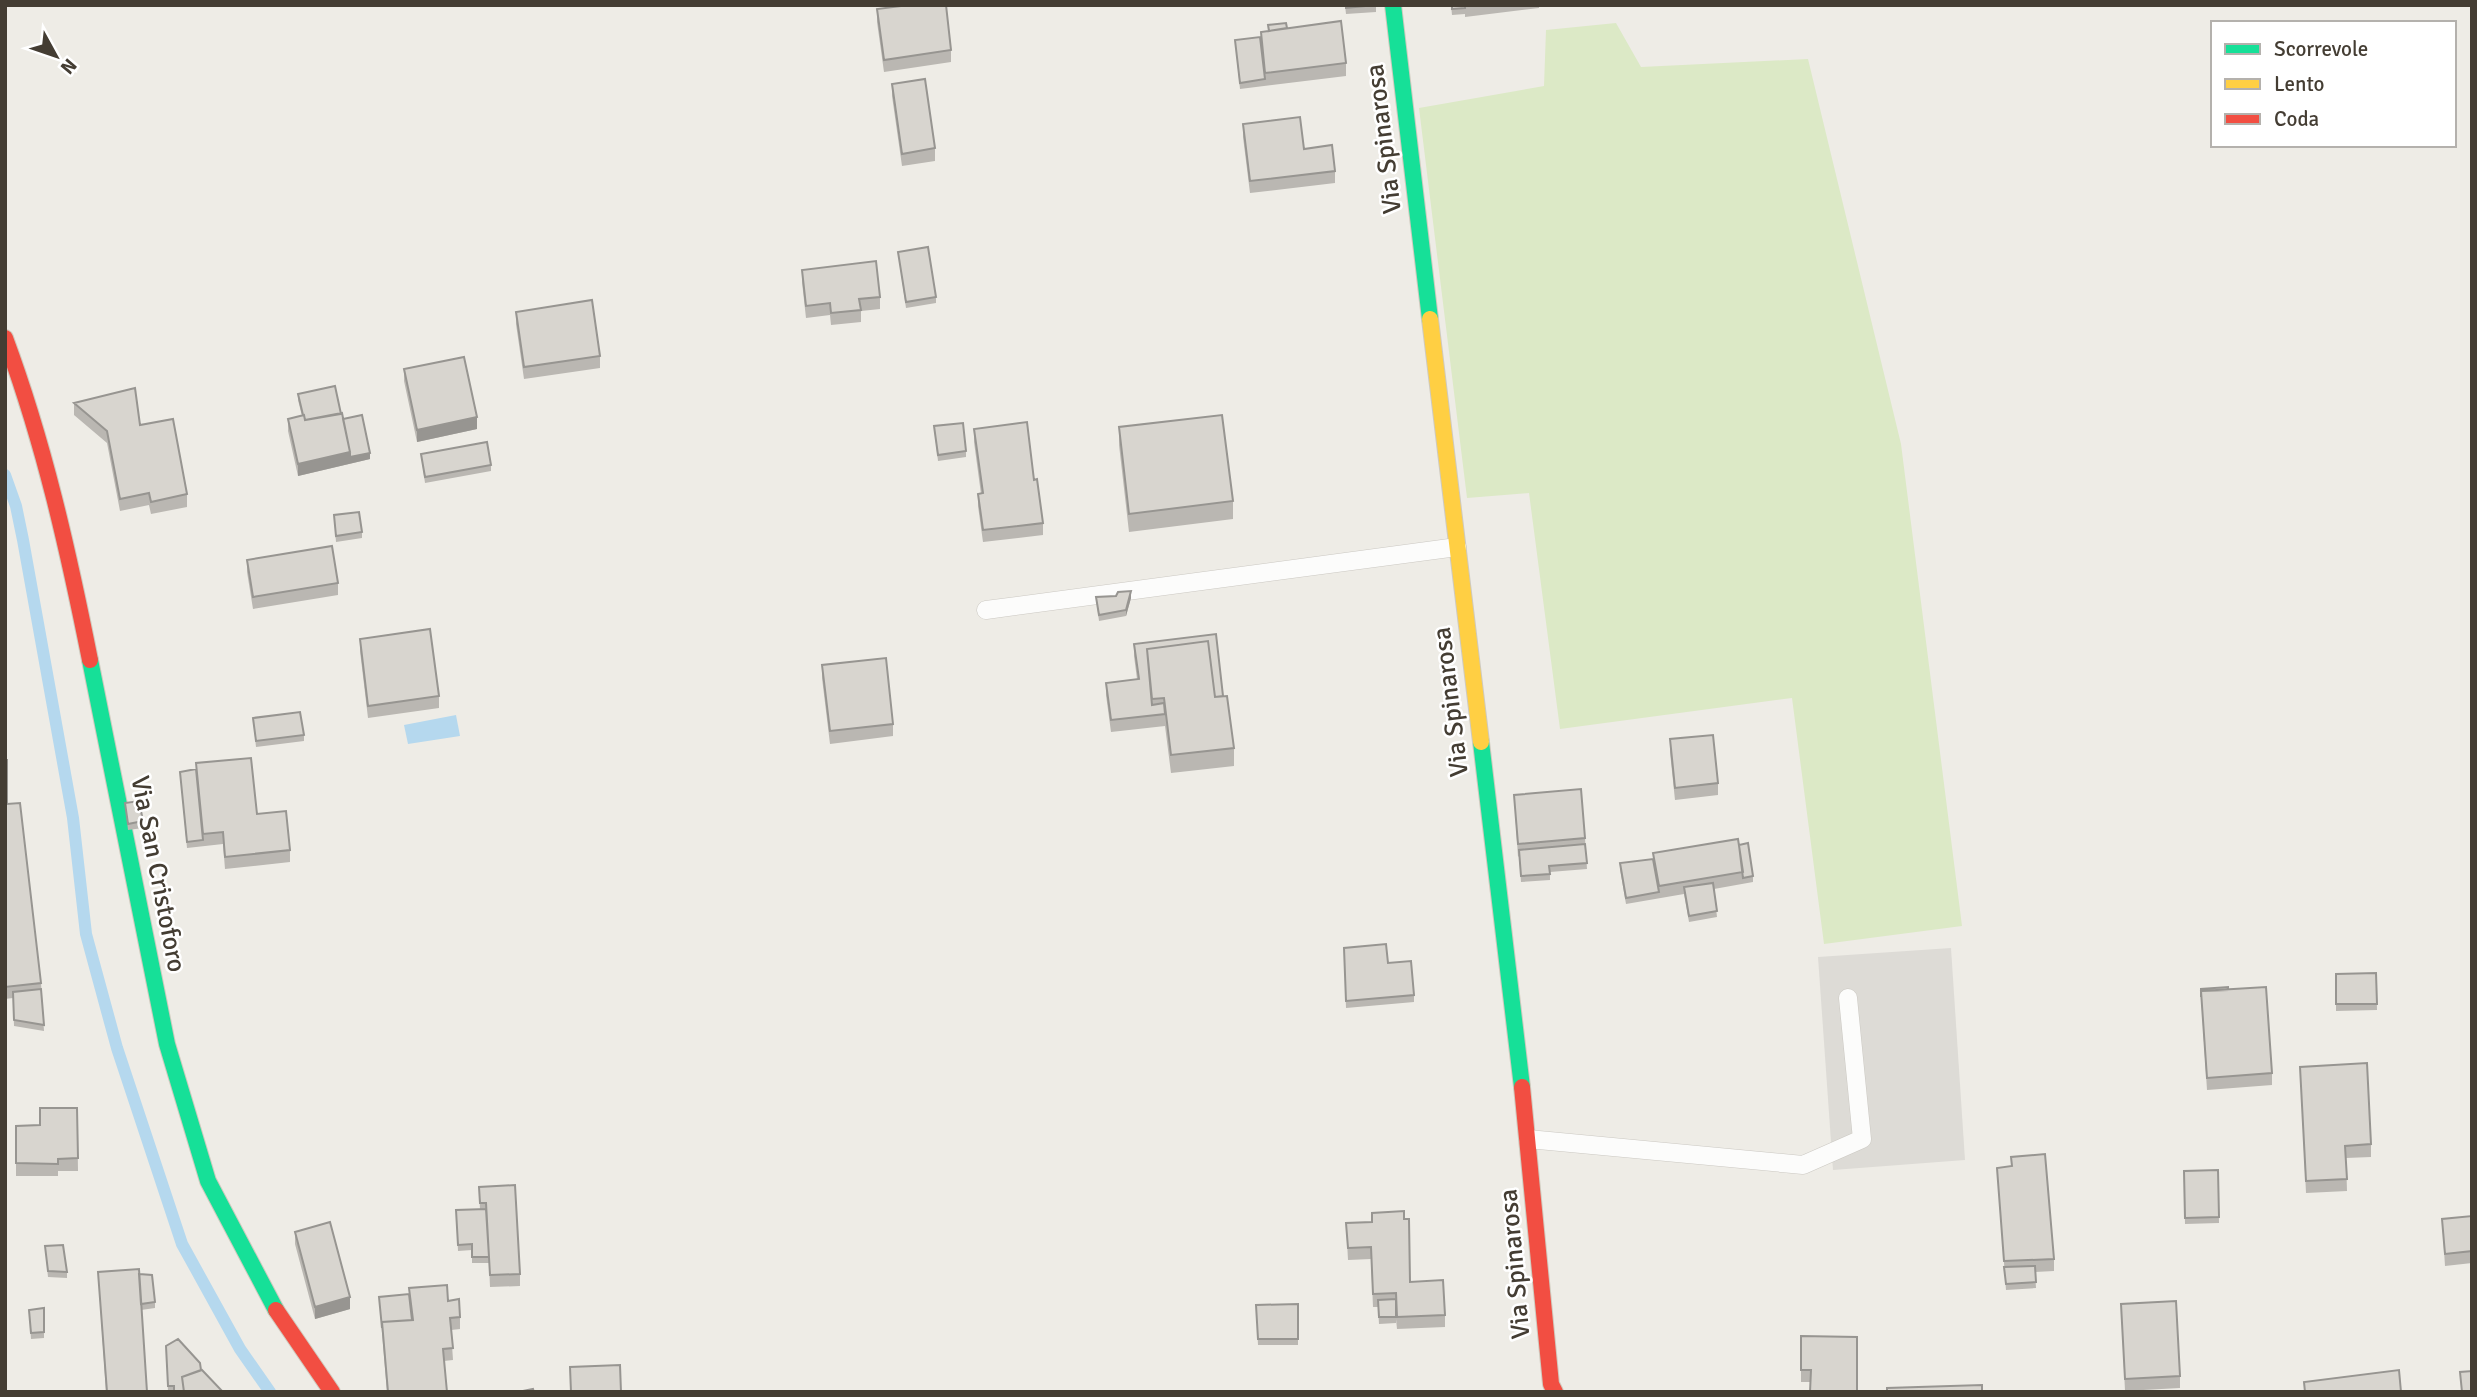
<svg xmlns="http://www.w3.org/2000/svg" width="2477" height="1397" viewBox="0 0 2477 1397" font-family="Signika,sans-serif">
<style>
.green{fill:#dce9c6}
.parking{fill:#dddbd6}
.water{fill:#b5d8ee}
.lines{fill:none;stroke-linecap:round;stroke-linejoin:round}
.stream{stroke:#b5d8ee;stroke-width:12}
.lane-casing{stroke:#cbc8c2;stroke-width:19}
.fast-casing{stroke:#cfcabe;stroke-width:18}
.slow-casing{stroke:#cfcabe;stroke-width:18}
.jam-casing{stroke:#cfcabe;stroke-width:18}
.lane{stroke:#fcfcfb;stroke-width:18}
.fast{stroke:#16e098;stroke-width:16}
.slow{stroke:#ffcf43;stroke-width:16}
.jam{stroke:#f24e42;stroke-width:16}
.wall{fill:#bab7b2}
.shaded-wall{fill:#979591}
.building{fill:#d8d5cf;stroke:#979591;stroke-width:2}
.labels{text-anchor:middle;dominant-baseline:central;stroke-width:5;stroke-linejoin:round;paint-order:stroke}
.street-label{font-size:26px;fill:#443d33;stroke:#fff}
</style>
<rect width="100%" height="100%" fill="#eeece6"/>
<path class="green" d="M1616 23 1641 67 1808 59 1901 444 1962 926 1824 944 1792 698 1560 729 1529 493 1467 498 1419 108 1544 86 1546 30Z"/>
<path class="parking" d="M1951 948 1965 1160 1833 1170 1818 957Z"/>
<path class="water" d="M456 715 460 736 408 744 404 725Z"/>
<g class="lines">
<path class="stream" d="M5 475 16 506 23 540 73 818 86 934 117 1048 182 1244 240 1349 270 1392"/>
<defs>
<path id="lane" d="M986 610 1457 547
M1528 1139 1803 1165 1862 1139 1848 998"/>
<path id="fast" d="M1393 5 1430 319
M90 660 167 1044 208 1181 276 1310
M1481 742 1522 1087"/>
<path id="slow" d="M1430 319 1481 742"/>
<path id="jam" d="M5 338C44 443 68 550 90 660
M1522 1087 1551 1384 1555 1392
M276 1310 332 1392"/>
</defs>
<use href="#lane" class="lane-casing"/>
<use href="#fast" class="fast-casing"/>
<use href="#slow" class="slow-casing"/>
<use href="#jam" class="jam-casing"/>
<use href="#lane" class="lane"/>
<use href="#fast" class="fast"/>
<use href="#slow" class="slow"/>
<use href="#jam" class="jam"/>
</g>
<path class="wall" d="M1345 5H1376V12L1346 14Z
M1451 5H1539V8L1465 17V14L1452 15Z
M877 9 951 50V62L884 72 877 22Z
M1268 25 1287 28 1346 63V76L1240 89 1235 40 1260 37 1268 31Z
M892 84 935 148V161L902 166 892 96Z
M1243 124 1304 149 1335 171V183L1250 193 1243 137Z
M898 252 936 297V303L906 308Z
M802 270 880 297V309L861 311V322L831 325 830 315 806 318 802 282Z
M516 312 600 356V368L524 379 516 324Z
M404 369 477 429 417 442 404 381Z
M298 394 341 414 343 419 370 459 298 476 288 431V419L302 416 298 400Z
M74 403 140 425 187 494V507L151 514 149 505 120 511 107 443 74 415Z
M934 426 966 451V457L938 461Z
M1119 427 1233 501V519L1129 532 1119 445Z
M974 429 1034 480 1043 523V535L983 542 978 506V494H981L974 442Z
M421 454 491 465V471L425 483Z
M334 515 362 532V538L336 542Z
M247 560 338 583V595L253 609 247 572Z
M1116 596 1131 598 1126 616 1099 621 1096 597Z
M360 639 439 696V708L368 718 360 651Z
M1134 644 1223 696 1234 748V766L1171 773 1165 726 1111 732 1106 695V683L1137 679 1134 656Z
M822 665 893 724V736L830 744 822 678Z
M253 718 304 735V741L256 747Z
M1670 739 1718 783V795L1675 800 1670 752Z
M5 760 7 804 41 983 44 1031 14 1026 13 998 5 999Z
M196 763 257 814 290 850V862L225 869 223 844 187 848 180 772 196 770Z
M1514 795 1585 838 1587 869 1550 872V880L1521 882 1519 856 1518 857Z
M125 803 143 821V828L128 830Z
M1739 845 1753 876V882L1714 889 1717 917 1689 922 1684 894 1626 904 1620 869V863L1653 859V853Z
M1344 948 1388 963 1414 995V1002L1346 1008Z
M2376 973 2377 1010 2336 1011V974Z
M2228 990 2272 1073V1085L2207 1090 2201 995Z
M2300 1067 2371 1144V1157L2346 1158 2347 1191 2306 1193Z
M77 1108 78 1171H58V1176H16V1126L40 1125Z
M1997 1168 2054 1259V1271L2035 1272 2036 1288 2006 1290Z
M2218 1170 2219 1223 2185 1224 2184 1171Z
M479 1187 520 1274V1286L490 1287 489 1263H472V1250L458 1251 456 1210H480Z
M1372 1213 1410 1282 1445 1315V1327L1397 1329 1396 1319V1323L1379 1324 1378 1307H1373L1371 1259 1348 1260 1346 1223 1372 1222Z
M2472 1216V1263L2445 1266 2442 1219Z
M295 1232 350 1309 315 1319 295 1244Z
M45 1246 67 1272V1278L48 1277Z
M98 1272 139 1274 155 1302V1308L141 1310 147 1392H106Z
M379 1297 448 1301 460 1317V1329L451 1330 453 1360 444 1361 447 1392H387Z
M1298 1304V1345H1258L1256 1305Z
M2121 1304 2180 1376V1388L2125 1391Z
M44 1308V1338L31 1339 29 1310Z
M1801 1336 1857 1337 1810 1382H1801Z
M166 1346 201 1370 223 1392H168Z"/>
<path class="shaded-wall" d="M477 417V429L417 442V430Z
M350 452 370 453V459L298 476V464Z
M1131 591V598L1126 616V610Z
M350 1297V1309L315 1319V1307Z"/>
<path class="building" d="M909 5H946L951 50 884 60 877 9Z
M1346 5H1376L1346 8Z
M1452 5H1465V8L1452 9Z
M1341 21 1346 63 1265 73 1261 32Z
M1286 23 1287 28 1269 31 1268 25Z
M1260 37 1265 79 1240 83 1235 40Z
M925 79 935 148 902 154 892 84Z
M1300 117 1304 149 1332 145 1335 171 1250 181 1243 124Z
M928 247 936 297 906 302 898 252Z
M876 261 880 297 859 299 861 310 831 313 830 303 806 306 802 270Z
M592 300 600 356 524 367 516 312Z
M464 357 477 417 417 430 404 369Z
M335 386 341 414 305 420 304 415H303L298 394Z
M135 388 140 425 173 419 187 494 151 502 149 493 120 499 107 431 74 403Z
M342 413 350 452 298 464 288 419 304 415 305 420Z
M362 415 370 453 350 457V452L343 419Z
M1222 415 1233 501 1129 514 1119 427Z
M1027 422 1034 480 1037 479 1043 523 983 530 978 494 983 493 974 429Z
M963 423 966 451 938 455 934 426Z
M487 442 491 465 425 477 421 454Z
M359 512 362 532 336 536 334 515Z
M332 546 338 583 253 597 247 560Z
M1131 591 1126 610 1099 615 1096 597 1116 596 1118 592Z
M430 629 439 696 368 706 360 639Z
M1216 634 1223 696 1215 697 1208 641 1147 649 1152 705 1164 703 1165 714 1111 720 1106 683 1139 679 1134 644Z
M1208 641 1215 697 1227 696 1234 748 1171 755 1164 698 1152 699 1147 649Z
M886 658 893 724 830 731 822 665Z
M300 712 304 735 256 741 253 718Z
M1713 735 1718 783 1675 788 1670 739Z
M251 758 257 814 286 811 290 850 225 857 223 832 203 834 196 763Z
M5 760H7V804L20 803 41 983 5 987Z
M196 769 203 840 187 842 180 772Z
M1581 789 1585 838 1518 844 1514 795Z
M139 801 143 821 128 824 125 803Z
M1738 839 1743 872 1659 886 1653 853Z
M1748 843 1753 876 1743 878 1739 845Z
M1585 844 1587 863 1549 866 1550 874 1521 876 1519 850Z
M1653 859 1659 892 1626 898 1620 863Z
M1713 883 1717 911 1689 916 1684 887Z
M1386 944 1388 963 1411 961 1414 995 1346 1001 1344 948Z
M2376 973 2377 1004H2336V974Z
M2228 987V990L2201 991V997V989Z
M2266 987 2272 1073 2207 1078 2201 991Z
M41 989 44 1025 14 1020 13 992Z
M2367 1063 2371 1144 2345 1146 2347 1179 2306 1181 2300 1067Z
M40 1108H77L78 1158 58 1159V1164L16 1163V1126L40 1125Z
M2045 1154 2054 1259 2004 1261 1997 1168 2012 1166 2011 1157Z
M2218 1170 2219 1217 2185 1218 2184 1171Z
M515 1185 520 1274 490 1275 486 1203H480L479 1187Z
M486 1209 489 1257H472V1244L458 1245 456 1210Z
M1404 1211V1219H1409L1410 1282 1443 1280 1445 1315 1397 1317 1396 1293 1373 1294 1371 1247 1348 1248 1346 1223 1372 1222V1213Z
M2472 1216V1251L2445 1254 2442 1219Z
M330 1222 350 1297 315 1307 295 1232Z
M63 1245 67 1272 48 1271 45 1246Z
M2035 1266 2036 1282 2006 1284 2004 1267Z
M139 1269 147 1392H107L98 1272Z
M139 1274 152 1275 155 1302 141 1304Z
M447 1285 448 1301 459 1299 460 1317 450 1318 453 1348 443 1349 447 1392H388L382 1322 413 1320 409 1288Z
M409 1294 412 1320 382 1322V1328L379 1297Z
M1396 1299V1317H1379L1378 1300Z
M2176 1301 2180 1376 2125 1379 2121 1304Z
M1298 1304V1339H1258L1256 1305Z
M44 1308V1332L31 1333 29 1310Z
M1801 1336 1857 1337V1392H1810L1811 1370H1801Z
M178 1339 200 1363 201 1370 182 1377 184 1392H174V1386H168L166 1346Z
M620 1365 621 1392H571L570 1367Z
M202 1370 223 1392H184L182 1377Z
M2399 1370 2401 1392H2305L2304 1382Z
M2472 1371V1392H2462L2460 1372Z
M1982 1385V1392H1887V1388Z
M533 1389 534 1392H518Z"/>
<g class="labels">
<g class="street-label">
<text transform="translate(1384 139) rotate(-97)">Via Spinarosa</text>
<text transform="translate(1451 702) rotate(-97)">Via Spinarosa</text>
<text transform="translate(158 874) rotate(79)">Via San Cristoforo</text>
<text transform="translate(1515 1264) rotate(-95)">Via Spinarosa</text>
</g>
</g>
<rect width="2477" height="1397" fill="none" stroke="#443d33" stroke-width="14"/>
<rect x="2211" y="21" width="245" height="126" fill="#ffffff" stroke="#b4b1ad" stroke-width="2"/>
<rect x="2225" y="44" width="35" height="10" fill="#16e098" stroke="#b4b1ad" stroke-width="2"/>
<text x="2274" y="56" font-size="21" fill="#443d33">Scorrevole</text>
<rect x="2225" y="79" width="35" height="10" fill="#ffcf43" stroke="#b4b1ad" stroke-width="2"/>
<text x="2274" y="91" font-size="21" fill="#443d33">Lento</text>
<rect x="2225" y="114" width="35" height="10" fill="#f24e42" stroke="#b4b1ad" stroke-width="2"/>
<text x="2274" y="126" font-size="21" fill="#443d33">Coda</text>
<g transform="translate(56 56) rotate(130)" stroke="#ffffff" stroke-width="5" paint-order="stroke">
<path d="M0-5L12 26L0 18L-12 26Z" fill="#443d33"/>
<text y="-10" font-size="19" font-weight="bold" text-anchor="middle" fill="#443d33">N</text>
</g>
</svg>
